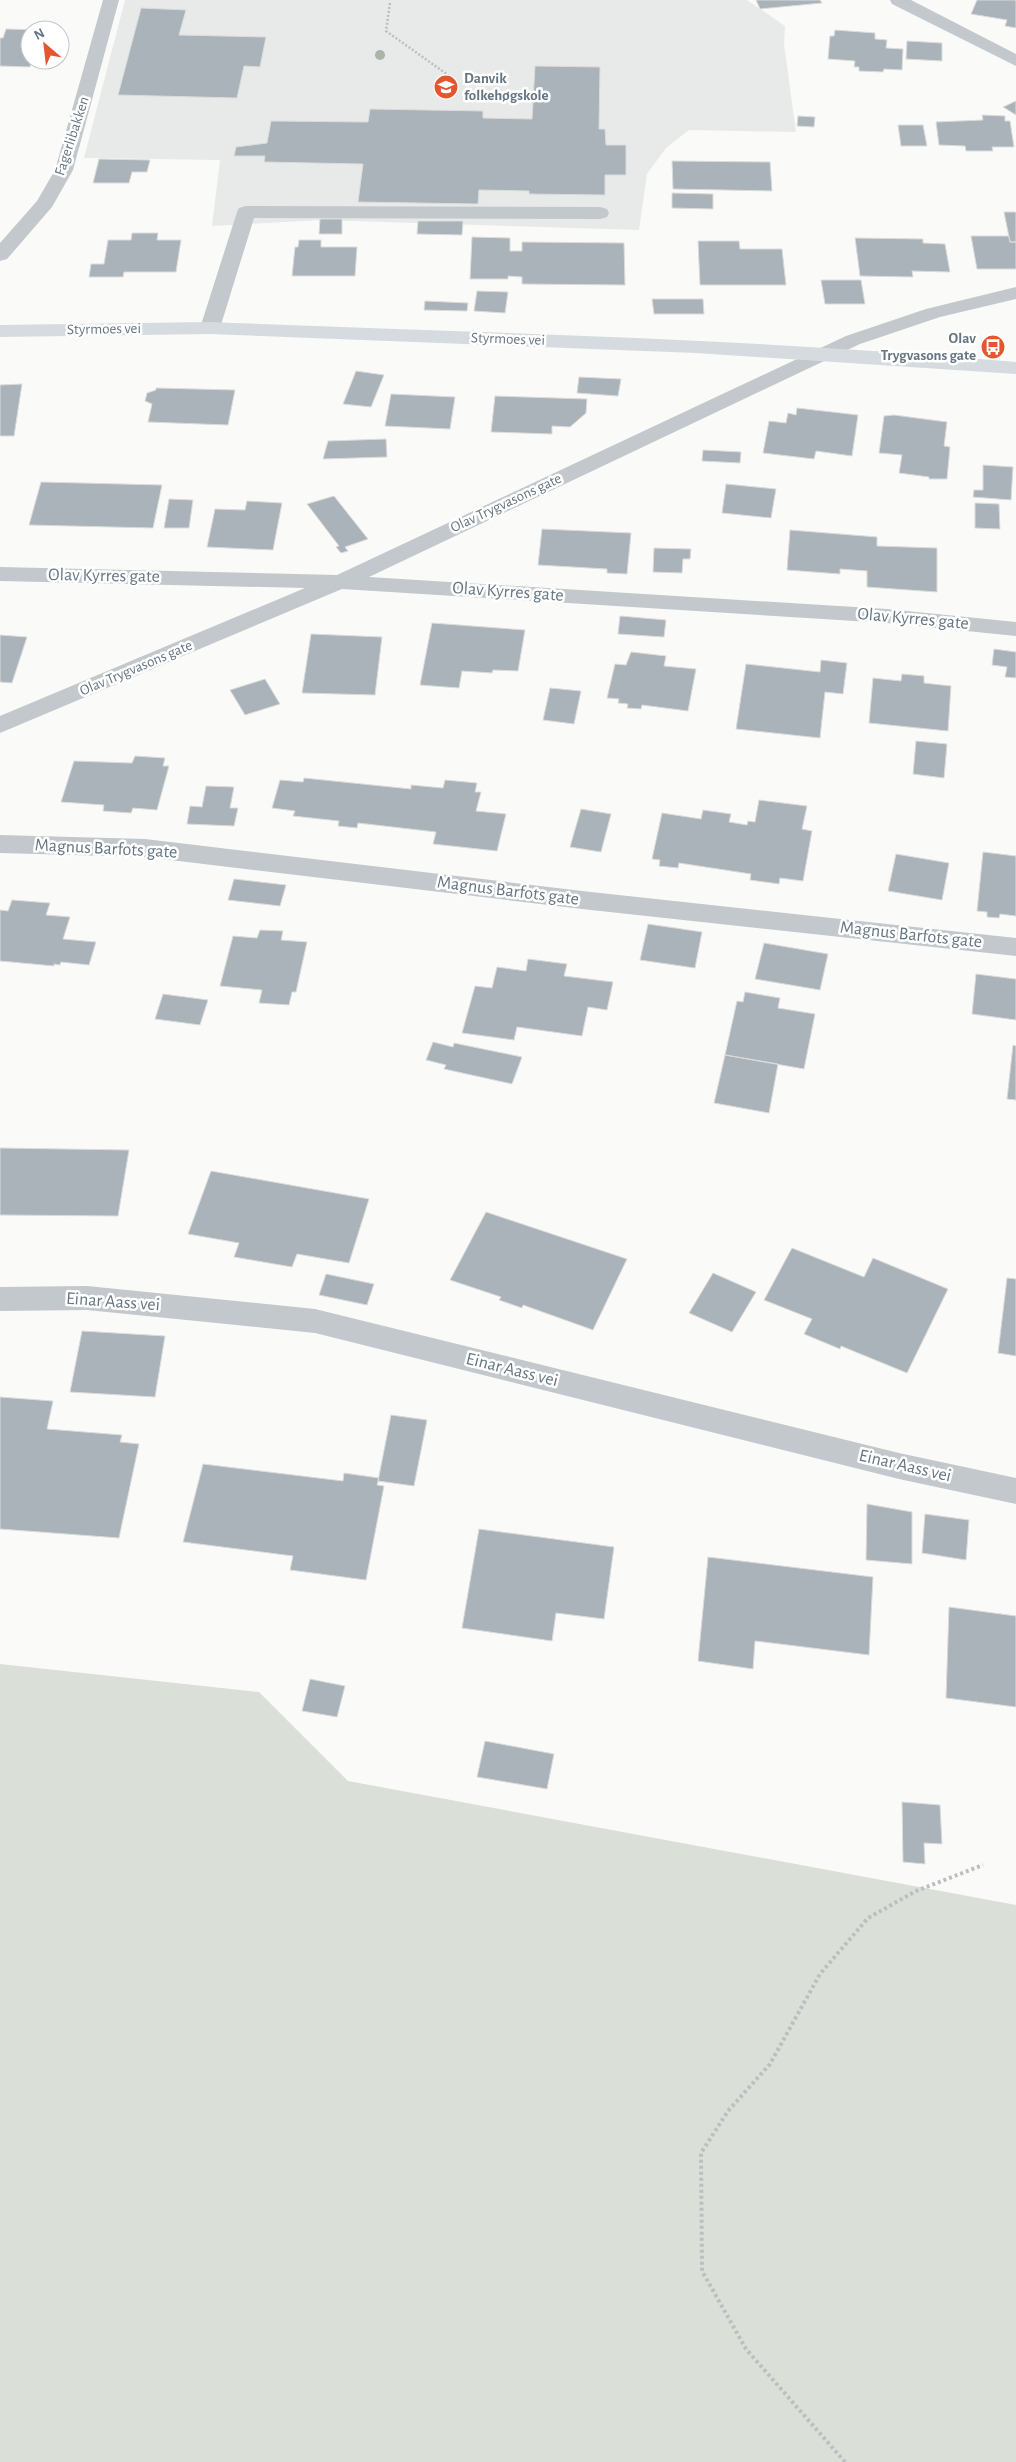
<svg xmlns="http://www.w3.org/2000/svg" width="1016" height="2462" viewBox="0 0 1016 2462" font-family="'Alegreya Sans',sans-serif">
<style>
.built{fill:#e8e9e9}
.green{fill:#dadfd7}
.building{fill:#aab3b9;stroke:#dcdcda}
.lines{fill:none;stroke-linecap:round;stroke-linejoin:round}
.path-far1{stroke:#bbbfc2;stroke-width:2.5;stroke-dasharray:2 2;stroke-linecap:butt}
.path{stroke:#bbbfc2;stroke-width:4;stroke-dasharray:3 3;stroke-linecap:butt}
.minor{fill:#c3c8cc;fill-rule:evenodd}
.major{fill:#d6dbdf;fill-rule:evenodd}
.tree{fill:#aab4a7}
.labels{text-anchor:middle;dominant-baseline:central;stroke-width:5;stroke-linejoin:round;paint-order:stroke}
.far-poi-label{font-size:15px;font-weight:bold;fill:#657683;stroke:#fff;text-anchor:start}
.far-street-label{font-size:15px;fill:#657683;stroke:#fff}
.street-label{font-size:18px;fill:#657683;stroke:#fff}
</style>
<rect width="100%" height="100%" fill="#fafaf8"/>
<path class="built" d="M125 0H747L785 26 784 44 796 132 689 130 666 148 647 174 639 230 320 220 212 226 220 160 84 158Z"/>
<path class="green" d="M0 1664 259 1692 348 1781 1016 1905V2462H0Z"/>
<path class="building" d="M756 0H820L822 3 760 9Z
M977 0H1016V28L1005 26 1007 20 971 14Z
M141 8 186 10 179 35 266 37 260 67 244 66 237 98 118 95Z
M6 29 44 30H30V60H36L35 63H31L30 67 0 66V38H3Z
M835 30 875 33V39L887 40 886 48 903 49 902 70 884 69 883 72 859 71V67H854L855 61 828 59 830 36H834Z
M907 41 942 43V61L906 59Z
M535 66 600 67 599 129H605L606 145H626V175H605V195L529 194V191L479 190 478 204 358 202 363 164 264 162 265 156H234L236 147 267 143 271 121 368 122 370 109 483 111V118L532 119Z
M1016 101V115L1003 107Z
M982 115 1005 116V121H1010L1014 147H992L993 151H966L965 146 939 145 936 122 983 120Z
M798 116 815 117 814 127 797 126Z
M898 125H923L927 146H901Z
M99 159 150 160 147 172H132L129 183H93Z
M672 161 770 162 772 191 673 189Z
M672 193 713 194V209L672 208Z
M1004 212H1016V242H1010Z
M320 219H342V234H319Z
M418 221H463L462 235 417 234Z
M132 233H158L157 240H181L176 272H124L123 277H89L91 264H104L108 240H131Z
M971 236H1009L1010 242H1016V269H977Z
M472 237 510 238V251H522V242L624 243 625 285 522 284V277L508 276V279H470Z
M855 238 923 239V243L945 244 950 272 912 271 913 277 860 276Z
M299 240H321V247H357L355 276H292L295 247H298Z
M698 241H739L740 249H782L786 285H700Z
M821 280H861L865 304H825Z
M477 291 508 292 505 313 474 311Z
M652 299H703L704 314H654Z
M425 301 468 303 467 311 424 310Z
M356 371 384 375 371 407 343 404Z
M579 377 621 379 618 396 577 393Z
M22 384 14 436H0V385Z
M156 388 235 390 228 425 148 422 152 404 145 401 147 393 156 390Z
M391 394 455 397 450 429 385 426Z
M495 396 587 399 586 413 570 427 552 426V434L491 432Z
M797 408 858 415 852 456 816 451 814 459 763 453 769 421 786 423 788 413 796 415Z
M894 415 947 422 944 446 950 447 947 479H929V477L899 473 902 455 879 453 884 416Z
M386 439 387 457 323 459 328 441Z
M703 450 741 452 740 463 702 461Z
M983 465 1013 467 1011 500 973 497 974 490H983Z
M41 482 162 485 153 528 29 525Z
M726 484 776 489 771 518 722 513Z
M334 496 368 539 345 547 348 551 341 553 336 547 339 546 307 504Z
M169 499 193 500 189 528H164Z
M247 501 282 503 273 550 207 547 215 509 245 510Z
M975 503 999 504 1000 529 975 528Z
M542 529 631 533 627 574 607 573V569L538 565Z
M790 530 877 537V546L937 548V592L867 587V571L840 569V574L787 570Z
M654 548 691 549 690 559H683L682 573 653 572Z
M620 616 666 620 664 637 618 634Z
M432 623 525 630 518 671 493 670 492 673 462 671 459 688 420 685Z
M311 634 382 637 375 695 302 693Z
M0 635 27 637 12 683 0 682Z
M994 649 1016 652V678L1005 677 1007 667 992 665Z
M631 652 666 656 664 666 696 669 688 711 642 705 641 709 627 708 628 704 618 703 619 699 607 698 615 664 626 665Z
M821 660 847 663 843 694 825 692 820 738 736 729 746 664 820 672Z
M902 674 924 676V683L951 686 948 731 869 723 873 678 901 681Z
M265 679 280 704 245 715 230 690Z
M550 688 581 691 574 724 543 720Z
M916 741 947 744 944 778 913 774Z
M135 756 165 758 163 766H169L157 810 133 808 131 813 103 811 104 805 61 802 74 761 132 763Z
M304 778 411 789V785L443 788 445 780 477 783 475 792H481L476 811 506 814 497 851 433 844 436 832 358 823 357 828 338 826 339 821 293 816 295 811 272 808 280 780 303 782Z
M206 786 234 787 230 808H238L234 826 187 824 190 806 202 807Z
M759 800 807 806 802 829 812 831 803 881 780 878 779 884 750 880 751 874 679 863 678 868 659 866 660 860 652 859 662 813 701 819 703 810 731 814 729 822 747 825 748 821 755 822Z
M581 809 611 814 601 852 570 847Z
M983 852 1016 856V916L1000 914 999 918 987 917V912L977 911Z
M896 854 949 863 942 900 888 891Z
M234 879 286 885 280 906 228 900Z
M12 900 50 903 46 915 70 917 63 939 96 942 89 965 61 962 60 965 54 964V966L0 961V910L8 911Z
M648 924 702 932 695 968 640 960Z
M260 930 283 931 281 940 307 942 296 992H292L289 1005 259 1003 262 990 220 986 233 936 257 938Z
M764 943 828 954 820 990 755 979Z
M528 959 567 964 564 976 613 982 607 1010 588 1007 582 1036 517 1027 514 1040 462 1033 475 986 492 988 497 967 526 971Z
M976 974 1016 979V1020L972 1014Z
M745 992 780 998 778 1008 815 1014 804 1069 725 1055 737 1001 743 1002Z
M163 994 208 1000 200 1025 155 1019Z
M433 1042 453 1047 454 1043 522 1057 512 1084 444 1069 446 1065 426 1060Z
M1013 1045 1016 1046V1100L1007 1099Z
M725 1055 778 1064 769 1113 714 1103Z
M0 1148 129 1150 118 1216 0 1215Z
M211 1171 369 1199 349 1263 297 1254 292 1267 234 1257 239 1243 188 1234Z
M486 1212 627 1259 593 1330 523 1305 522 1308 499 1300 501 1297 450 1280Z
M792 1248 864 1277 873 1258 948 1289 907 1373 841 1346 840 1349 804 1334 812 1319 764 1300Z
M713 1273 756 1292 732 1332 689 1313Z
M326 1274 374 1284 367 1305 319 1295Z
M1007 1278 1016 1279V1356L998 1353Z
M82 1331 165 1336 155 1397 70 1392Z
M0 1397 53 1401 47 1429 122 1435 120 1442 139 1444 119 1538 0 1529Z
M391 1415 427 1420 414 1486 378 1481Z
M203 1464 343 1481 344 1473 379 1478 377 1485 384 1486 366 1580 290 1570 293 1556 183 1542Z
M867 1504 912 1512V1564L866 1560Z
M925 1514 969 1520 966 1560 922 1553Z
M479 1529 614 1547 604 1619 556 1613 552 1641 462 1628Z
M708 1557 873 1577 869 1655 755 1641 753 1669 698 1661Z
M949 1607 1016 1616V1707L946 1698Z
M310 1679 345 1686 337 1717 302 1711Z
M485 1741 554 1754 547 1789 477 1777Z
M902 1802 940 1805 942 1844 924 1843 925 1864 903 1862Z"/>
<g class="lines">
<path class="path-far1" d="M390 3 386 31 448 75 449 87"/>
<path class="path" d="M845 2462 746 2349 702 2271 701 2153 728 2111 770 2064 820 1974 868 1918 916 1891 983 1865"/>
<path class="minor" d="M103 0H119L73 170 52 207 7 259 0 261V243L37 201 55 170Z
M890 0H911L1016 54V66L892 4Z
M246 206 600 207 607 209 609 213 607 217 600 219 254 218 220 328 217 332 210 334 203 332 200 328 237 212 239 208Z
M1016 287V299L940 317 860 344 369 577 887 609 1016 622V636L887 623 342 589 0 733V716L305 588 0 581V567L337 575 846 336 926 309Z
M0 835 145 839 591 892 1016 938V956L591 910 145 857 0 853Z
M87 1286 315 1309 899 1453 1016 1478V1504L899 1479 315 1333 87 1310 0 1311V1287Z"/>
<path class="major" d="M210 322C479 333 748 338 1016 362V374L696 353 210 334 0 337V325Z"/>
</g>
<circle class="tree" cx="380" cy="55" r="5"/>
<defs>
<symbol id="school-disc" viewBox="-11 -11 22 22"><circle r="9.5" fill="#e4572e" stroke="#fff"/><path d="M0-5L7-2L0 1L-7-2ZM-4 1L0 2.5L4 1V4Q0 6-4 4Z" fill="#fff"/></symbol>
<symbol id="bus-disc" viewBox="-11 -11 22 22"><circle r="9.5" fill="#e4572e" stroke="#fff"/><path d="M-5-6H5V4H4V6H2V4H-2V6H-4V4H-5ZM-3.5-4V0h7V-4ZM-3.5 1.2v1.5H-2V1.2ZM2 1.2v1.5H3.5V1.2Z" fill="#fff"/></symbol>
</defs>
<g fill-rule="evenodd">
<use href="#school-disc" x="432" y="73" width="28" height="28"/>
<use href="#bus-disc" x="979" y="333" width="28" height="28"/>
</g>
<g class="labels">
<g class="far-poi-label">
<text x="464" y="78">Danvik<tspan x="464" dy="17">folkehøgskole</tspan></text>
<text x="976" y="338" text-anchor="end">Olav<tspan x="976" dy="17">Trygvasons gate</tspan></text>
</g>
<g class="far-street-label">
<text transform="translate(72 136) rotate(-72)">Fagerlibakken</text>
<text transform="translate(104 329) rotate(-1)">Styrmoes vei</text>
<text transform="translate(508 339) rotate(2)">Styrmoes vei</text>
<text transform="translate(506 503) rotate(-25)">Olav Trygvasons gate</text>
<text transform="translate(136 668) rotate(-23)">Olav Trygvasons gate</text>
</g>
<g class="street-label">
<text transform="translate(104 576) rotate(1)">Olav Kyrres gate</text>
<text transform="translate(508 592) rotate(4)">Olav Kyrres gate</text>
<text transform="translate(913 619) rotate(5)">Olav Kyrres gate</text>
<text transform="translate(106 849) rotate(3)">Magnus Barfots gate</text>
<text transform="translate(508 891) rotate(7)">Magnus Barfots gate</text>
<text transform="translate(911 935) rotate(6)">Magnus Barfots gate</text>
<text transform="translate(113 1302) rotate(4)">Einar Aass vei</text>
<text transform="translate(512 1370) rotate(14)">Einar Aass vei</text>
<text transform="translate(905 1466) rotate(13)">Einar Aass vei</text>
</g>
</g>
<g transform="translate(45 45) rotate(332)"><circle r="24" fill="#ffffff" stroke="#c1c8cd"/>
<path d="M0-4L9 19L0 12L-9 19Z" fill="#e4572e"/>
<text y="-8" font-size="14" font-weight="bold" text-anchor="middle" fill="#657683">N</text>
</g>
</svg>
